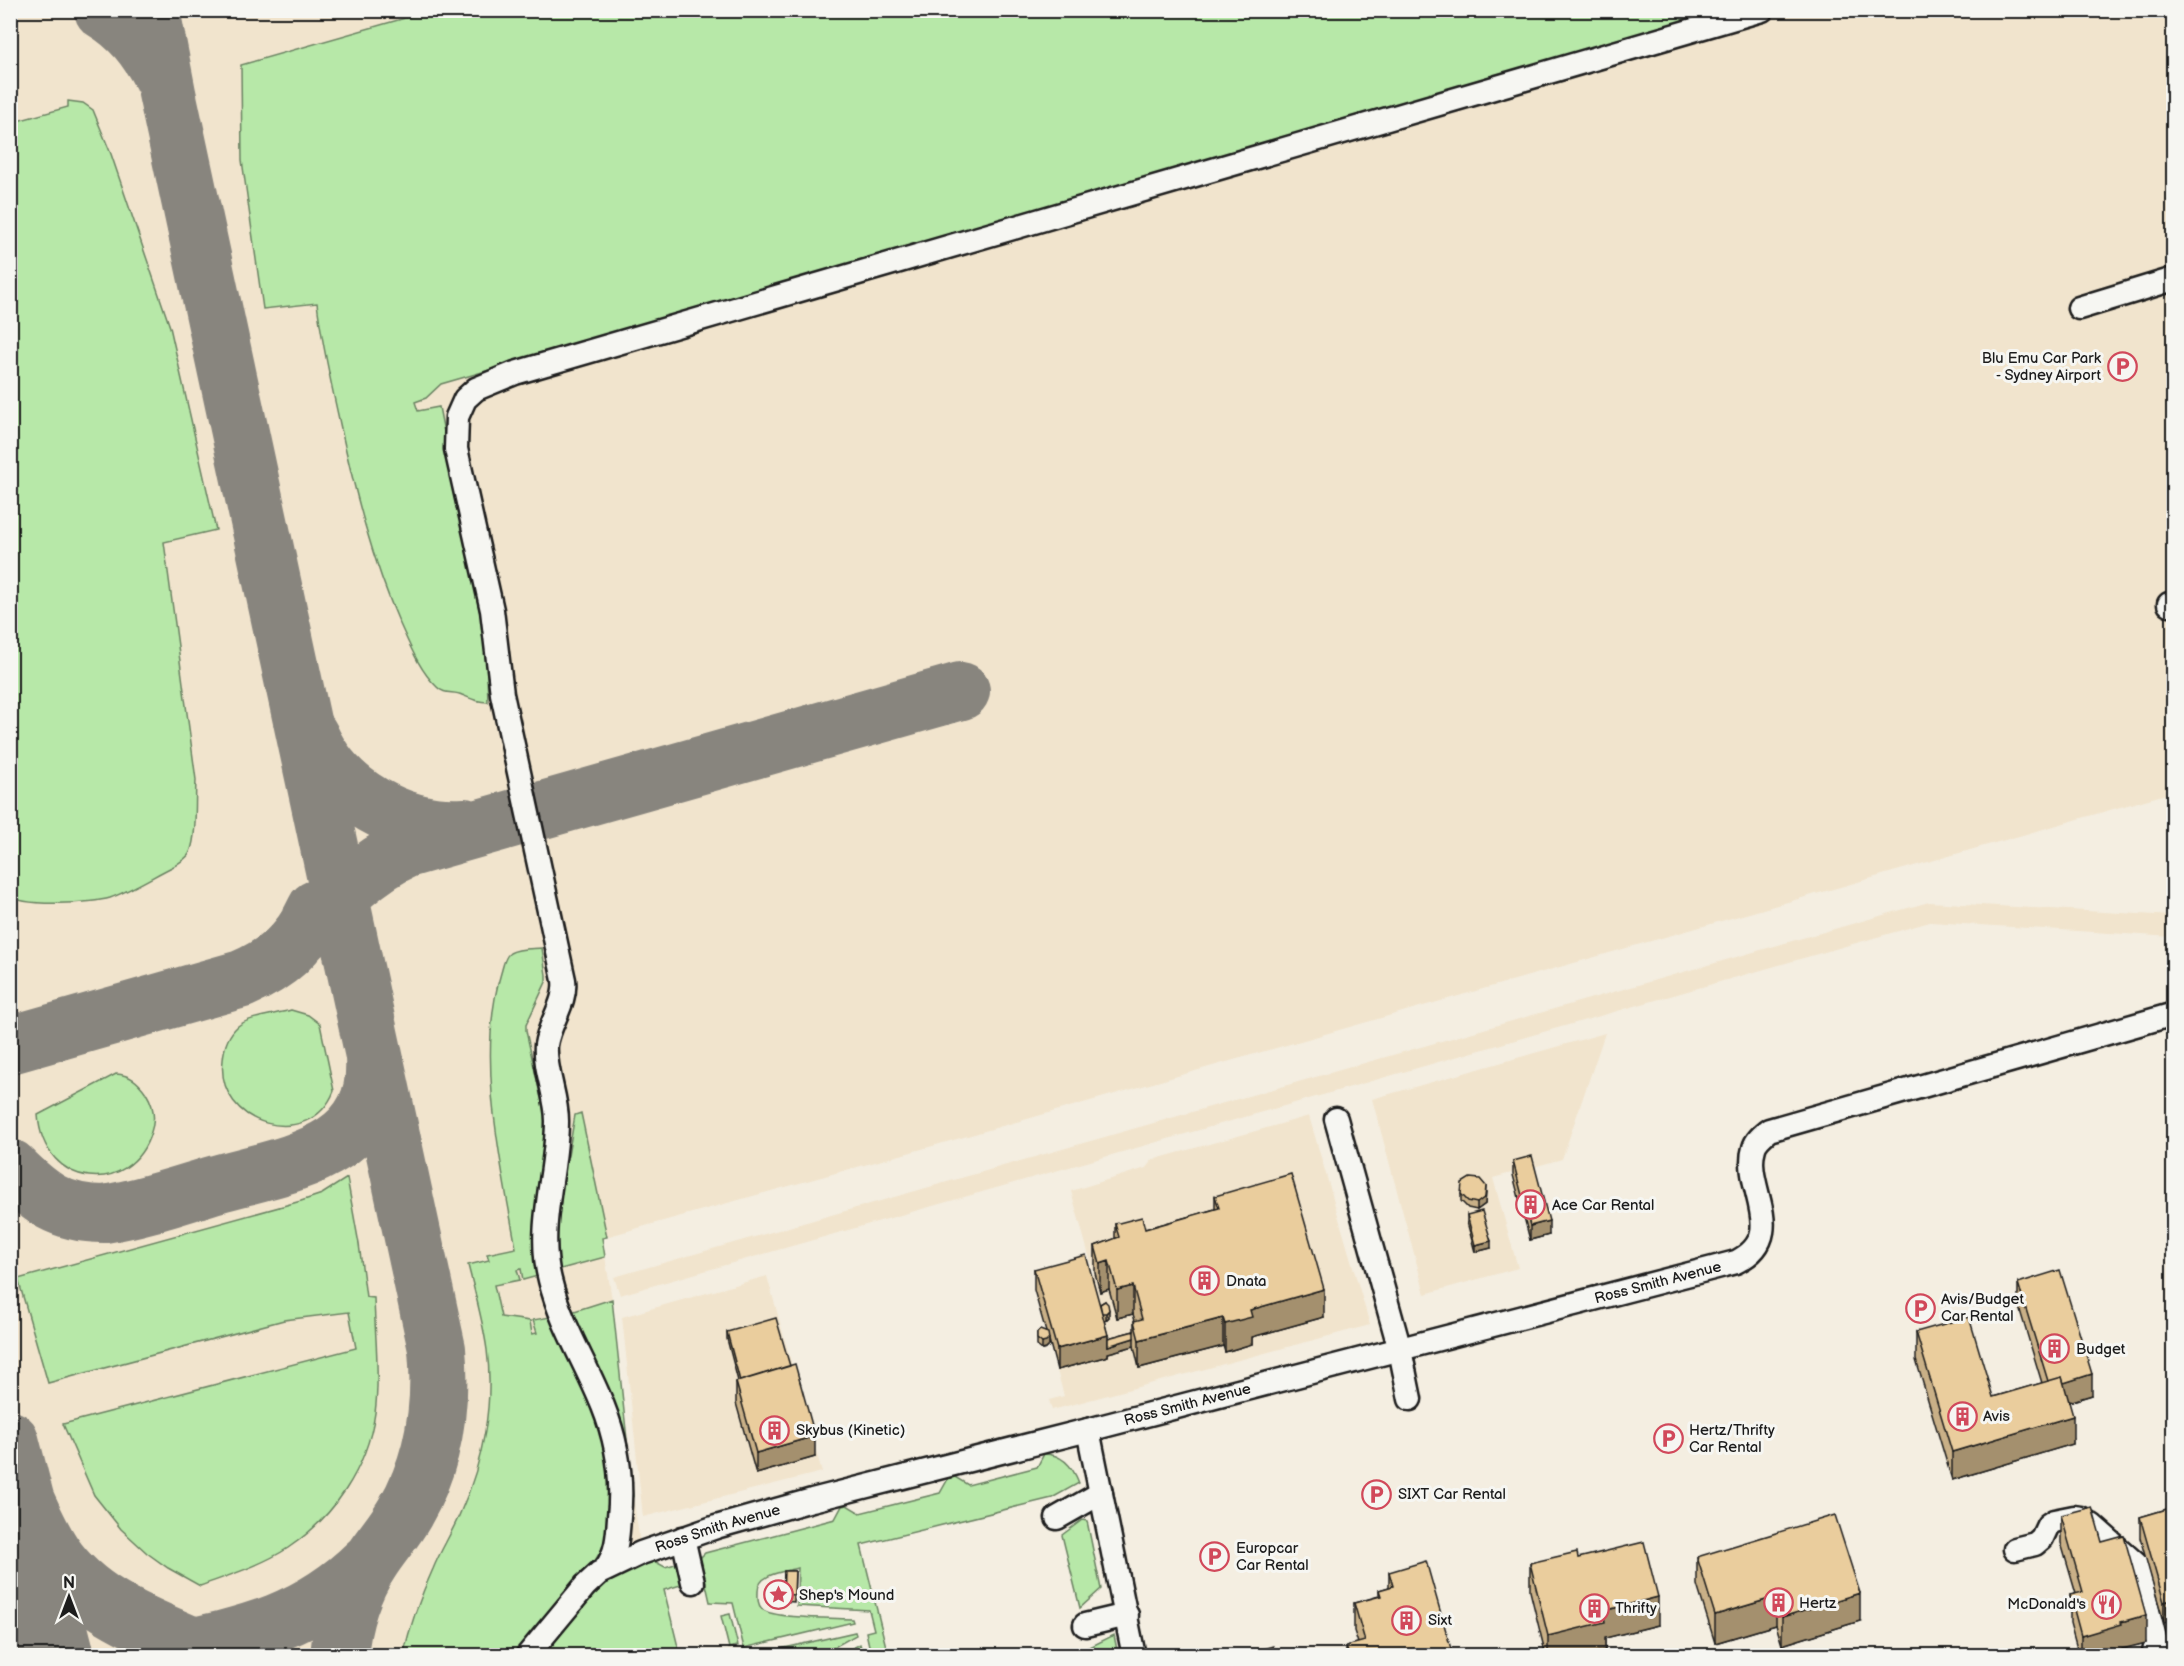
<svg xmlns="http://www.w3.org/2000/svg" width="2184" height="1666" viewBox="0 0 2184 1666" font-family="'Balsamiq Sans',sans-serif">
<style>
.built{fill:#f1e4cd}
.green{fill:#b7e8a8;stroke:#6a8262;stroke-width:1.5}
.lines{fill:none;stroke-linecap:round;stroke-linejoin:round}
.taxiway{stroke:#88857e;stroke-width:58}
.minor-casing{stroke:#1c1c1c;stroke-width:27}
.minor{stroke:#f6f6f2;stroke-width:22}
.wall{fill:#c9b087;stroke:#1c1c1c;stroke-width:1.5}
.shaded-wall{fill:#a4906e;stroke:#1c1c1c;stroke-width:1.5}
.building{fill:#eacd9d;stroke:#1c1c1c;stroke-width:1.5}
.labels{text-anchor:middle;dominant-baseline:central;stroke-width:6;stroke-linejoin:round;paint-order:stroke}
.poi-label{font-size:15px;fill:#1c1c1c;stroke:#f6f6f2;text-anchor:start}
.street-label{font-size:15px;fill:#1c1c1c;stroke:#f6f6f2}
</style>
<rect width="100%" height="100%" fill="#f4eee1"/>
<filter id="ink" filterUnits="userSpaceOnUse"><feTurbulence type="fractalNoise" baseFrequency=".0167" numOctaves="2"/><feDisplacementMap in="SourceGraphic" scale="12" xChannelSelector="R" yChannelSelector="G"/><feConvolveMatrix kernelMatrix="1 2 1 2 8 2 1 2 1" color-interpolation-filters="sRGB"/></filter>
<g filter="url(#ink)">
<path class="built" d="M11 11H2173V792L929 1147 602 1238 612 1299 633 1496 643 1563 568 1655 11 1656Z
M1929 902 2173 916V937L1930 922 620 1295 614 1277Z
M1605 1033 1562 1159 1493 1178 1518 1268 1425 1294 1372 1099Z
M1309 1116 1370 1325 1052 1410 1049 1400 1064 1396 1035 1290 1094 1274 1071 1191 1146 1168 1152 1160Z
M767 1276 822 1472 643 1517 622 1317Z"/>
<path class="green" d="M433 10 1730 11 441 384 426 398 415 402 418 411 439 407 486 644 488 702C477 702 472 699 462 695 454 691 444 695 437 687 420 671 410 646 400 624 372 560 355 492 340 424 331 383 322 344 317 303L263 309 242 160 241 65Z
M68 101 83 103 93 110 111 154 170 327 216 530 164 542 196 780C195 798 197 837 190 852 188 858 181 861 176 865 155 875 132 890 110 898 94 903 21 908 10 895V123L68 107Z
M542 948 546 975V982L526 1025V1031L549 1134 545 1274 523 1280 521 1269 517 1270 520 1280 494 1285 501 1317 530 1321 532 1334 537 1333 533 1320 556 1316 614 1463 608 1539 590 1569 518 1655 403 1656C410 1626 420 1597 433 1569 441 1549 453 1531 461 1511 483 1462 494 1403 487 1350 483 1321 475 1293 468 1265L489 1260 487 1254 516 1248C501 1165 476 1055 501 973 503 967 504 957 510 953 518 948 533 949 542 948Z
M291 1010 308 1015 320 1024 334 1091C310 1152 215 1126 223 1060 224 1047 228 1035 238 1026 248 1017 277 1014 291 1010Z
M116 1074C130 1075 138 1081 146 1093 154 1106 156 1118 151 1132 131 1198 43 1189 38 1115Z
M581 1113 607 1237 602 1238 605 1257 557 1270 554 1251 562 1162H566V1156H568L575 1115Z
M347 1178 359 1244 366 1297 374 1298C375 1335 380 1375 375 1413 367 1468 334 1517 288 1548 262 1565 230 1575 200 1586L168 1568 147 1553 121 1529 94 1495 63 1424 356 1348 349 1312 284 1320 48 1383 18 1279 301 1201 322 1194Z
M612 1299 633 1496 625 1489 565 1314Z
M1044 1454C1063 1454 1073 1467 1079 1483L1052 1498 861 1545 888 1655H871L866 1632 874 1630 869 1610 797 1606 798 1568C785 1572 758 1573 758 1591 758 1597 757 1604 762 1609 772 1619 835 1618 852 1619L853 1622 744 1648 733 1603 710 1602 700 1558 705 1553 835 1519 842 1506 847 1505 860 1513 940 1493 948 1479 955 1477 968 1485 1037 1467Z
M1082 1520 1087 1521 1101 1589 1080 1608 1062 1535Z
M652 1560 665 1567 679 1563 684 1584 664 1590 680 1655 536 1656 596 1588Z
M730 1614 738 1646 729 1648 721 1616Z
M855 1632 856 1635 820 1655H754Z
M1114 1635 1118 1655H1056L1090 1647Z
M860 1644 863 1655H840Z"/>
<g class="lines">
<path class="taxiway" d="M103 10C130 26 147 48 161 75
M151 10 167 93 437 1349C442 1406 434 1462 405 1512 395 1530 382 1544 371 1561 352 1589 342 1622 339 1656
M310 736C336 795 401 831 465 827
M295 942C329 907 361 869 406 849L961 691
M10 1045 242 979C277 964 300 944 316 909
M10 1168C40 1198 60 1214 104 1214 142 1208 179 1195 216 1184 287 1164 380 1154 374 1058
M10 1440 66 1656
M25 1499C33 1517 41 1535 52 1552 90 1610 157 1629 217 1656
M172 1651C250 1634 309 1621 368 1563
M11 1656C31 1630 40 1600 40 1567"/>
<defs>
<g id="minor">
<path d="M2079 308 2174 279"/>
<path d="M2169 604 2174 603"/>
<path d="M1336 1119 1400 1350 1410 1399"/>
<path d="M1088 1430 1134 1656"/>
<path d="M1057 1518 1101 1493"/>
<path d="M683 1538 693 1582"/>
<path d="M2015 1549 2035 1544 2042 1538 2048 1525 2054 1521 2074 1517 2081 1518 2093 1526 2136 1564 2156 1642 2153 1656"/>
<path d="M605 1569C617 1554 618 1535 619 1517 623 1479 617 1441 603 1406 586 1363 561 1325 550 1280 536 1227 557 1174 557 1121 557 1096 544 1069 546 1045 549 1023 567 1002 564 980L502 694 492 610 456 449 457 417 465 399 476 389 515 373 1762 10"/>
<path d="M1085 1625 1127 1615"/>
<path id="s1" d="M527 1656 585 1586 599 1573 641 1553 716 1527 812 1500 1088 1430 1736 1262C1791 1235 1742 1187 1754 1148 1756 1140 1763 1135 1769 1130L2174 1014"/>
</g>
</defs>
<use href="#minor" class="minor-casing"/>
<use href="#minor" class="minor"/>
</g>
<path class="wall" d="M1513 1161 1549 1235 1530 1240 1513 1175Z
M1486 1193 1485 1204 1477 1210 1468 1208 1461 1201V1194Z
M1215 1196 1324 1317 1252 1337V1344L1225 1352 1223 1346 1139 1368 1134 1346 1108 1353V1356L1057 1370 1049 1340V1346L1046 1349 1042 1350 1037 1346V1333L1046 1332 1034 1290V1269L1100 1304 1105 1301 1109 1317 1106 1320H1104L1108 1338 1134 1331V1321H1135L1133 1314 1117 1318 1109 1289 1100 1292 1095 1273V1246L1115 1239V1224L1145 1229 1215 1209Z
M1467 1215 1491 1248 1475 1252 1467 1222Z
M2018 1283 2092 1395 2069 1402 2073 1444 1952 1480 1916 1360V1332L1993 1397 2042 1383 2018 1304Z
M727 1332 815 1457 756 1474 736 1403V1382L738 1381 727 1339Z
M2167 1509 2164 1623 2140 1538V1517Z
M2061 1515 2102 1542 2146 1643 2122 1649V1652L2110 1656H2079L2070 1623V1595L2076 1594 2061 1543Z
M1697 1557 1860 1621 1782 1645 1776 1625 1715 1643 1697 1585Z
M1578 1558 1658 1625 1605 1638V1650L1583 1656H1546L1530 1591V1563Z
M784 1571H795L794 1602 783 1601Z
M1389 1572 1453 1656H1346V1646L1358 1643 1354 1631V1603L1379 1596V1590L1389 1587Z"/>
<path class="shaded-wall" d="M1486 1186 1485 1204 1477 1210V1203Z
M1549 1221V1235L1530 1240V1226Z
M1491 1241V1248L1475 1252V1245Z
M1109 1261V1289L1100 1292V1264Z
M1133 1286V1314L1117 1318V1290Z
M1324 1289V1317L1252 1337V1344L1225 1352V1324L1250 1310Z
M1109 1310V1317L1106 1320V1313Z
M1223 1318V1346L1139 1368V1340Z
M1108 1335V1346L1134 1338V1346L1108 1353V1356L1057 1370V1349Z
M1049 1339V1346L1046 1349 1042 1350V1343Z
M2092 1374V1395L2049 1408V1387Z
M2073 1416V1444L1952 1480V1452Z
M815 1436V1457L756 1474V1453Z
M1860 1593V1621L1782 1645V1617Z
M1658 1597V1625L1605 1638V1650L1583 1656H1548V1636L1603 1611Z
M1776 1597V1625L1715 1643V1615Z
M2174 1599V1620L2164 1623V1602Z
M2146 1615V1643L2122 1649V1652L2110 1656H2081V1636L2121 1622Z"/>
<path class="building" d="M1532 1156 1549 1221 1530 1226 1513 1161Z
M1291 1174 1324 1289 1250 1310 1252 1317 1225 1324 1223 1318 1139 1340 1134 1321 1142 1319 1133 1286 1117 1290 1109 1261 1100 1264 1095 1246 1119 1237 1115 1224 1142 1217 1145 1229 1219 1208 1215 1196Z
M1470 1178 1480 1179 1486 1186 1485 1197 1477 1203 1468 1201 1461 1194 1462 1183Z
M1482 1211 1491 1241 1475 1245 1467 1215Z
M1086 1255 1108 1335 1057 1349 1034 1269Z
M2060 1270 2092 1374 2064 1383 2062 1377 2048 1381 2018 1283Z
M1105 1301 1108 1304 1109 1310 1106 1313H1102L1100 1304Z
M1969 1317 1993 1397 2062 1377 2073 1416 1952 1452 1916 1332Z
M776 1318 790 1366 740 1381 727 1332Z
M1040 1330 1048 1333 1049 1339 1046 1342 1042 1343 1037 1339V1333Z
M1134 1331V1338L1108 1346V1338Z
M795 1364 815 1436 756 1453 736 1382Z
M2092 1507 2102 1542 2124 1536 2146 1615 2121 1622 2122 1624 2081 1636 2070 1595 2083 1592 2061 1515Z
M2167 1509 2171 1522H2174V1599L2164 1602 2140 1517Z
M1835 1515 1860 1593 1782 1617 1776 1597 1715 1615 1697 1557Z
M1644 1542 1658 1597 1603 1611 1605 1622 1548 1636 1530 1563 1577 1552 1578 1558Z
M1426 1561 1453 1656H1349L1346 1646 1365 1641 1354 1603 1381 1596 1379 1590 1393 1586 1389 1572Z
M784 1571H795L794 1595 783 1594Z
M1273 1646 1276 1654 1294 1649 1296 1656H1241Z"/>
</g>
<defs>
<symbol id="parking-ring" viewBox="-11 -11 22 22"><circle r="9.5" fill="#f6f6f2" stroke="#d1495b" stroke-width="1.5"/><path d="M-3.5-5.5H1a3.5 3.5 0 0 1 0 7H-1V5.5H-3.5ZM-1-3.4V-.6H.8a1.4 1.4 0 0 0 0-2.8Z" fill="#d1495b"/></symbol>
<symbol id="building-ring" viewBox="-11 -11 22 22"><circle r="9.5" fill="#f6f6f2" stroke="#d1495b" stroke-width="1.5"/><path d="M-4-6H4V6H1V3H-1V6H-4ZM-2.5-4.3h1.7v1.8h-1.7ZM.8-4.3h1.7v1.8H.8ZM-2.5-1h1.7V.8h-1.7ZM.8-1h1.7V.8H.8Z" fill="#d1495b"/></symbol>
<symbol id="sight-ring" viewBox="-11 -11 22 22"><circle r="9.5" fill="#f6f6f2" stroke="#d1495b" stroke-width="1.5"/><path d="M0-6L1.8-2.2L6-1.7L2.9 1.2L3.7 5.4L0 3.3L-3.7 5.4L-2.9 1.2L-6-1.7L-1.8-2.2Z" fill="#d1495b"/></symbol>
<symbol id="restaurant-ring" viewBox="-11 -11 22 22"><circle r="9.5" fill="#f6f6f2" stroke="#d1495b" stroke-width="1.5"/><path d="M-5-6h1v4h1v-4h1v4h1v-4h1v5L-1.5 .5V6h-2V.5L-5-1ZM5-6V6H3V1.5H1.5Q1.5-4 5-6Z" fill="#d1495b"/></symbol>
</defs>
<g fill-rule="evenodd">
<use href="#parking-ring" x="2106" y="350" width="33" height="33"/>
<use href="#building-ring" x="1514" y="1188" width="33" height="33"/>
<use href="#building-ring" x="1188" y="1264" width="33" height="33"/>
<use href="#parking-ring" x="1904" y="1292" width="33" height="33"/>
<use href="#building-ring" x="2038" y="1332" width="33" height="33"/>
<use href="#building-ring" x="1946" y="1400" width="33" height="33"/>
<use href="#building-ring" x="758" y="1414" width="33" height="33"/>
<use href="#parking-ring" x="1652" y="1422" width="33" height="33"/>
<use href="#parking-ring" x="1360" y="1478" width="33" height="33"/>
<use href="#parking-ring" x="1198" y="1540" width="33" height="33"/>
<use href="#sight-ring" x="762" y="1578" width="33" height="33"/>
<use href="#building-ring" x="1762" y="1586" width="33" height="33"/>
<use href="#restaurant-ring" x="2090" y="1588" width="33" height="33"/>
<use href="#building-ring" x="1578" y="1592" width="33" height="33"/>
<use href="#building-ring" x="1390" y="1604" width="33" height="33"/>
</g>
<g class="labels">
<g class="poi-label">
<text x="2101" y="358" text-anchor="end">Blu Emu Car Park<tspan x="2101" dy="17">- Sydney Airport</tspan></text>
<text x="1552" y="1205">Ace Car Rental</text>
<text x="1226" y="1281">Dnata</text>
<text x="1941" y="1299">Avis/Budget<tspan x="1941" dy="17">Car Rental</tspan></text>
<text x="2076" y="1349">Budget</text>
<text x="1983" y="1416">Avis</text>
<text x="796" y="1430">Skybus (Kinetic)</text>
<text x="1689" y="1430">Hertz/Thrifty<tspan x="1689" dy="17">Car Rental</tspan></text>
<text x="1398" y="1494">SIXT Car Rental</text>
<text x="1236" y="1548">Europcar<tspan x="1236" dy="17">Car Rental</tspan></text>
<text x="799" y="1595">Shep's Mound</text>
<text x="1799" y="1603">Hertz</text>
<text x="2086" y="1604" text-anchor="end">McDonald's</text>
<text x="1615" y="1608">Thrifty</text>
<text x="1428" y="1620">Sixt</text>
</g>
<g class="street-label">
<text stroke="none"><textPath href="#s1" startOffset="1209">Ross Smith Avenue</textPath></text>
<text stroke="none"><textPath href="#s1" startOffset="723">Ross Smith Avenue</textPath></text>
<text stroke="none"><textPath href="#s1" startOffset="237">Ross Smith Avenue</textPath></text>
</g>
</g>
<rect width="2184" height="1666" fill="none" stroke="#f6f6f2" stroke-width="36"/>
<rect x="18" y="18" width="2148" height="1630" fill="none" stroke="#1c1c1c" stroke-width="2" filter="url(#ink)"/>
<g transform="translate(69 1597)" stroke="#f6f6f2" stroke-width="4.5" paint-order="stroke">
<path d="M0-4.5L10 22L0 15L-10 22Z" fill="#1c1c1c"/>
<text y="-9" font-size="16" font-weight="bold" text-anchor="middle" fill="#1c1c1c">N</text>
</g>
</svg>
